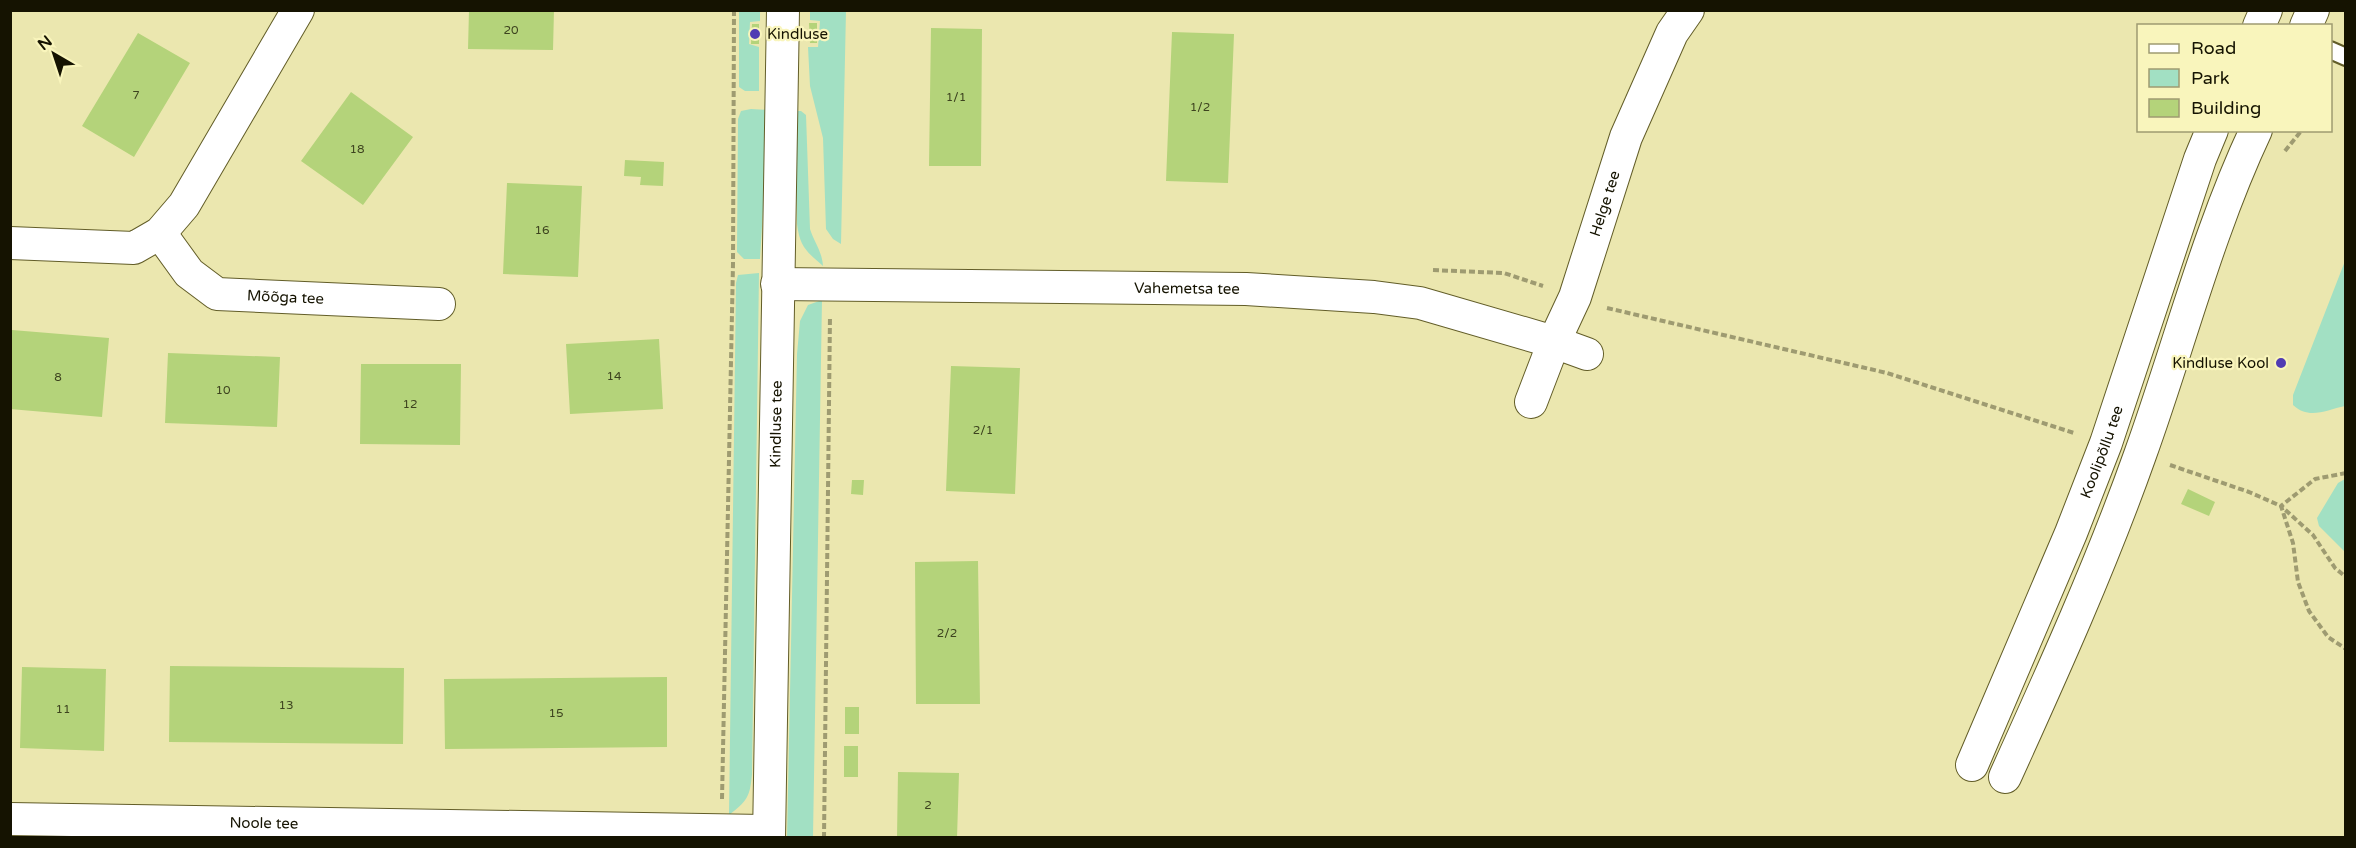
<svg xmlns="http://www.w3.org/2000/svg" width="2356" height="848" viewBox="0 0 2356 848" font-family="'Varela Round',sans-serif">
<style>
.green{fill:#a2e0c3}
.building{fill:#b4d37a}
.lines{fill:none;stroke-linecap:round;stroke-linejoin:round}
.service-casing{stroke:#625d28;stroke-width:20}
.minor-casing{stroke:#625d28;stroke-width:34}
.path{stroke:#9e9b71;stroke-width:4;stroke-dasharray:6 3;stroke-linecap:butt}
.service{stroke:#fff;stroke-width:16}
.minor{stroke:#fff;stroke-width:32}
.poi-dot{fill:#503cb3;stroke:#f9f5bc;stroke-width:2}
.labels{text-anchor:middle;dominant-baseline:central;stroke-width:4.5;stroke-linejoin:round;paint-order:stroke}
.number-label{font-size:12px;fill:#3d431f}
.poi-label{font-size:15px;fill:#151301;stroke:#f9f5bc;text-anchor:start}
.street-label{font-size:15px;fill:#151301;stroke:#f9f5bc}
</style>
<rect width="100%" height="100%" fill="#ebe7af"/>
<path class="green" d="M739 11H760V21L750 22 749 44 759 47V91H745L739 87Z
M810 11H846L841 244 833 239 826 229 823 138 810 86 808 47H818L820 21 810 20Z
M751 109 769 110 760 259H744L737 252 738 119 741 111Z
M796 111H801L806 115 810 229C814 242 822 251 823 266 806 251 800 247 797 224Z
M2345 261V406C2326 410 2309 420 2293 405V395Z
M759 273 752 774C750 797 747 801 729 815L736 283 738 275Z
M822 300 813 837 787 838 797 354 800 321 808 305Z
M2345 479H2346L2345 552 2319 526 2317 518 2338 483Z"/>
<path class="building" d="M469 10H554L553 50 468 49Z
M809 23H817V43H810Z
M752 24H759V44H751Z
M931 28 982 29 981 166H929Z
M1172 32 1234 34 1228 183 1166 181Z
M138 33 190 63 134 157 82 126Z
M351 92 413 137 363 205 301 161Z
M625 160 664 162 663 186 640 185 641 177 624 176Z
M507 183 582 186 578 277 503 274Z
M12 330 109 338 102 417 10 409Z
M659 339 663 409 570 414 566 344Z
M168 353 280 357 277 427 165 423Z
M361 364H461L460 445 360 444Z
M951 366 1020 368 1015 494 946 491Z
M852 480H864L863 495 851 494Z
M2188 489 2215 502 2209 516 2181 504Z
M978 561 980 704H916L915 562Z
M170 666 404 668 403 744 169 742Z
M22 667 106 669 104 751 20 748Z
M667 677V747L445 749 444 679Z
M845 707H859V734H845Z
M844 746H858V777H844Z
M898 772 959 773 957 838H897Z"/>
<g class="lines">
<defs>
<path id="service" d="M2330 50 2346 57"/>
<g id="minor">
<path d="M2259 26 2266 10"/>
<path d="M2306 26 2313 10"/>
<path id="s1" d="M160 233 189 273 217 294 439 304"/>
<path d="M10 243 134 248 160 233 184 205 298 10"/>
<path id="s2" d="M777 284 1246 289 1374 297 1420 303 1554 342 1587 354"/>
<path id="s3" d="M1531 402 1554 342 1575 297 1626 137 1672 33 1688 10"/>
<path id="s4" d="M1972 765 2071 533 2106 443 2200 159 2212 130"/>
<path d="M2005 777C2053 671 2101 565 2140 455 2179 347 2207 234 2256 130"/>
<path id="s5" d="M10 819 769 831"/>
<path id="s6" d="M769 838 783 10"/>
</g>
</defs>
<use href="#service" class="service-casing"/>
<use href="#minor" class="minor-casing"/>
<path class="path" d="M2285 151 2302 130
M1433 270 1504 273 1543 286
M1607 308 1887 373 2074 433
M2170 465 2249 492 2281 506 2293 543 2298 582 2309 611 2328 637 2346 649
M2346 473 2315 479 2281 506 2313 535 2335 568 2346 577
M722 799 733 264 734 10
M824 838 830 316"/>
<use href="#service" class="service"/>
<use href="#minor" class="minor"/>
</g>
<g class="poi-dot">
<circle cx="755" cy="34" r="6"/>
<circle cx="2281" cy="363" r="6"/>
</g>
<g class="labels">
<g class="number-label">
<text x="511" y="30">20</text>
<text x="136" y="95">7</text>
<text x="956" y="97">1/1</text>
<text x="1200" y="107">1/2</text>
<text x="357" y="149">18</text>
<text x="542" y="230">16</text>
<text x="614" y="376">14</text>
<text x="58" y="377">8</text>
<text x="223" y="390">10</text>
<text x="410" y="404">12</text>
<text x="983" y="430">2/1</text>
<text x="947" y="633">2/2</text>
<text x="286" y="705">13</text>
<text x="63" y="709">11</text>
<text x="556" y="713">15</text>
<text x="928" y="805">2</text>
</g>
<g class="poi-label">
<text x="767" y="34">Kindluse</text>
<text x="2269" y="363" text-anchor="end">Kindluse Kool</text>
</g>
<g class="street-label">
<text stroke="none"><textPath href="#s3" startOffset="212">Helge tee</textPath></text>
<text stroke="none"><textPath href="#s2" startOffset="410">Vahemetsa tee</textPath></text>
<text stroke="none"><textPath href="#s1" startOffset="153">Mõõga tee</textPath></text>
<text stroke="none"><textPath href="#s6" startOffset="414">Kindluse tee</textPath></text>
<text stroke="none"><textPath href="#s4" startOffset="339">Koolipõllu tee</textPath></text>
<text stroke="none"><textPath href="#s5" startOffset="254">Noole tee</textPath></text>
</g>
</g>
<rect width="2356" height="848" fill="none" stroke="#151301" stroke-width="24"/>
<rect x="2137" y="24" width="195" height="108" fill="#f9f5bc" stroke="#9e9b71" stroke-width="1.5"/>
<rect x="2149" y="44" width="30" height="9" fill="#ffffff" stroke="#9e9b71" stroke-width="1.5"/>
<text x="2191" y="54" font-size="18" fill="#151301">Road</text>
<rect x="2149" y="69" width="30" height="18" fill="#a2e0c3" stroke="#9e9b71" stroke-width="1.5"/>
<text x="2191" y="84" font-size="18" fill="#151301">Park</text>
<rect x="2149" y="99" width="30" height="18" fill="#b4d37a" stroke="#9e9b71" stroke-width="1.5"/>
<text x="2191" y="114" font-size="18" fill="#151301">Building</text>
<g transform="translate(54 54) rotate(321)" stroke="#f9f5bc" stroke-width="4.5" paint-order="stroke">
<path d="M0-4.5L10 22L0 15L-10 22Z" fill="#151301"/>
<text y="-9" font-size="16" font-weight="bold" text-anchor="middle" fill="#151301">N</text>
</g>
</svg>
